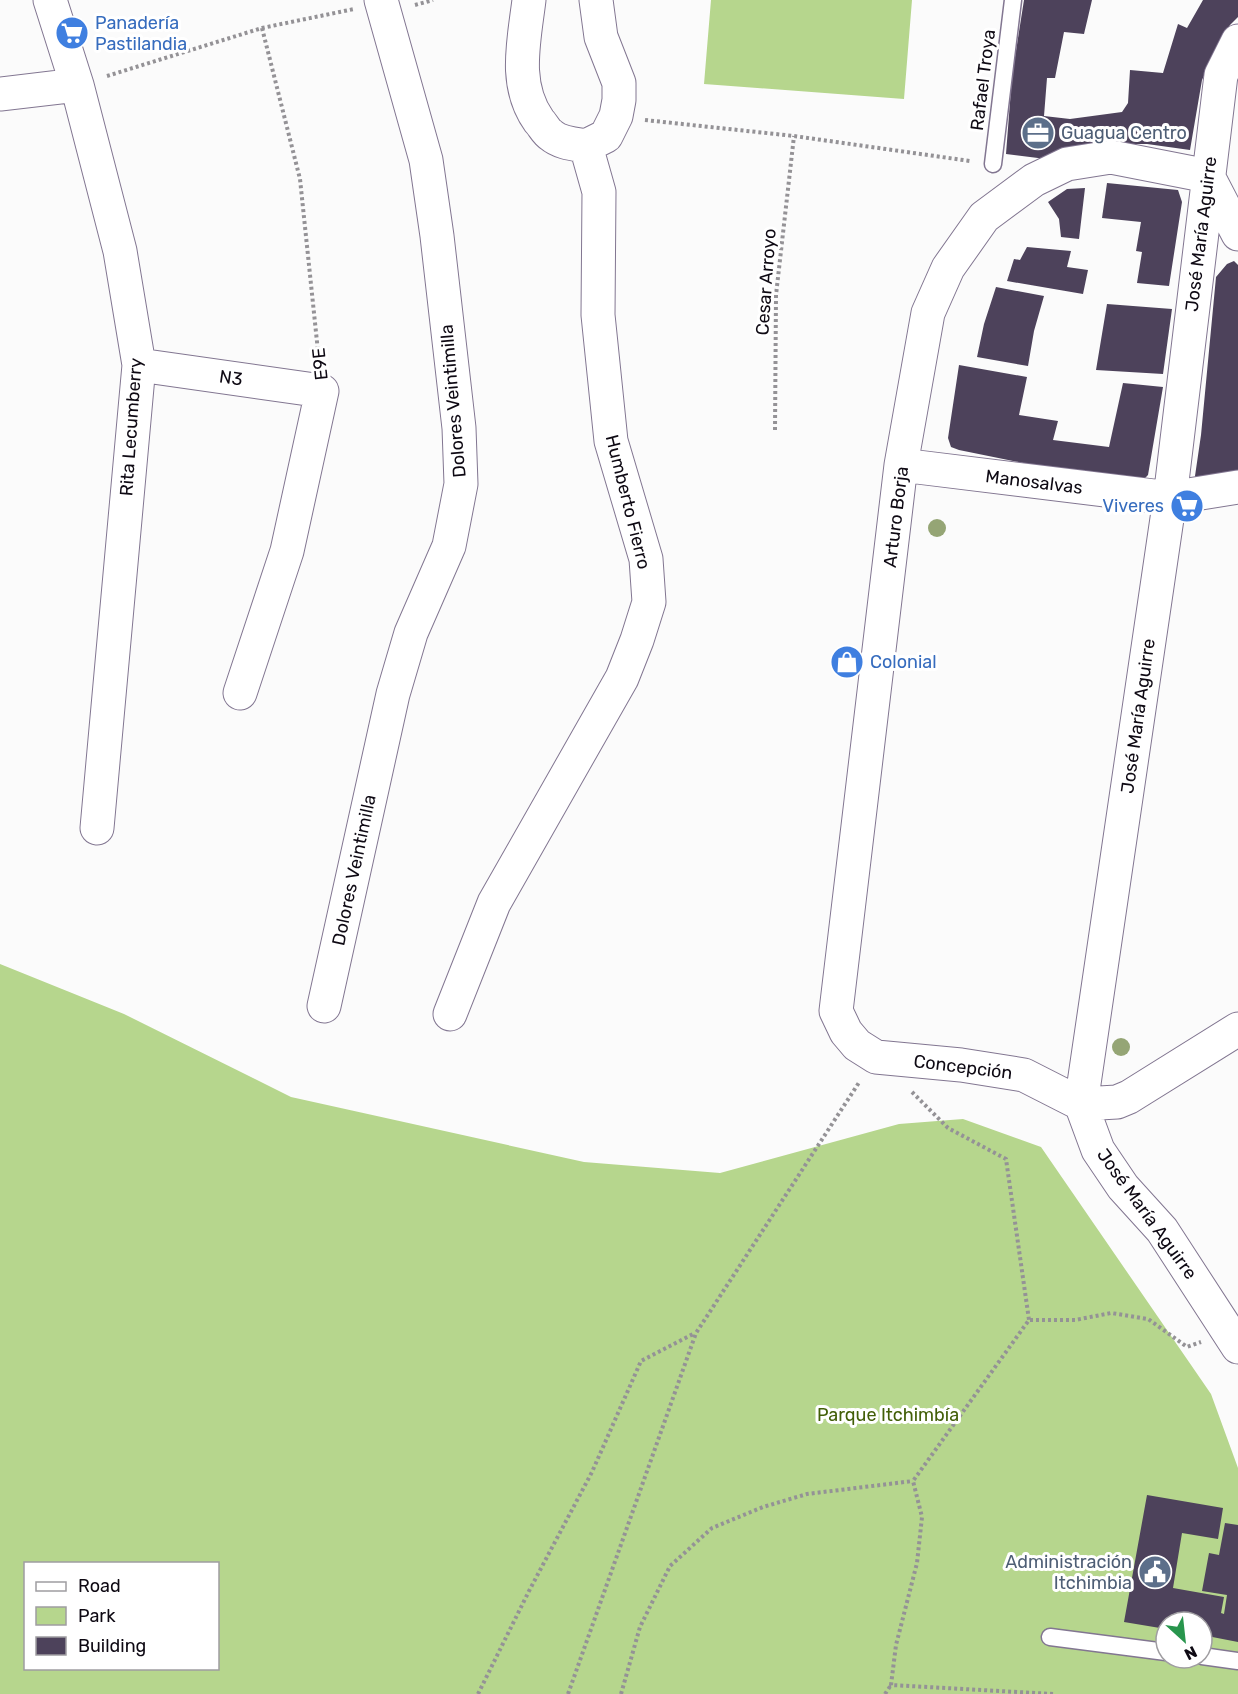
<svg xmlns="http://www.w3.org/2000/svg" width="1238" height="1694" viewBox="0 0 1238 1694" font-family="Rubik,sans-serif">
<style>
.green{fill:#b6d68d;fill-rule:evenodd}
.building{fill:#4d425b}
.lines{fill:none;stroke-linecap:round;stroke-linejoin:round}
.service-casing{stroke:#827691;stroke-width:19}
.minor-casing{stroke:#827691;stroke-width:35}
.path{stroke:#949296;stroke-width:4;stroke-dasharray:3 3;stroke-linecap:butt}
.service{stroke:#fff;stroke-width:16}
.minor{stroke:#fff;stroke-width:33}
.tree{fill:#95a575}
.labels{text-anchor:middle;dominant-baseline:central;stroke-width:6;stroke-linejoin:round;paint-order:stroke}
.shop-label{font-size:18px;fill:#366cbe;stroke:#fff;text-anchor:start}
.street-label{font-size:18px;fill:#0e0913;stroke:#fff}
.service-label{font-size:18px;fill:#4e5e75;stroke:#fff;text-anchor:start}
.park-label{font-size:18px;fill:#425f08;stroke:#fff}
</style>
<rect width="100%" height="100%" fill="#fbfbfb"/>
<path class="green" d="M711 0H912L904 99 704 84Z
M0 964 124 1014 291 1097 584 1162 720 1173 899 1124 963 1119 1041 1147 1211 1394 1238 1468V1694H0ZM26 1564H218V1668H26ZM1166 1622H1202V1658H1166Z"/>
<path class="building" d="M1024 0H1092L1084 34 1064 32 1055 78H1047L1044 116 1070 119 1122 112 1128 103 1130 70 1163 73 1178 24 1187 28 1203 0H1238V17L1230 25 1220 41 1202 80 1190 150 1147 144H1109L1046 159 1006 154 1012 76Z
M1107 183 1178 190 1182 202 1169 286 1137 283 1142 252 1136 251 1141 222 1102 218Z
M1085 188 1079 239 1061 237 1059 219 1048 202 1067 189Z
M1027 247 1071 251 1067 267 1088 270 1083 294 1007 281 1014 259 1020 260Z
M1234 261 1238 265V478L1199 482 1195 476 1201 435 1216 277 1227 264Z
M996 287 1044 296 1034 331 1028 366 977 357 984 324Z
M1107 304 1172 309 1163 374 1096 370Z
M959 365 1027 377 1019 415 1058 421 1053 440 1109 447 1123 383 1163 387 1148 475 1142 481 1048 468 959 450 951 447 948 438Z
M836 654 859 655 858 670 835 669Z
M1147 1495 1223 1508 1218 1539 1182 1533 1173 1588 1224 1597 1221 1613 1224 1614 1227 1595 1202 1591 1209 1553 1219 1555 1225 1523 1238 1525V1642L1202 1635V1622H1166V1629L1124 1622Z"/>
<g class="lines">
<defs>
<path id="service" d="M993 164 1013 0
M1050 1637 1166 1652
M1202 1656 1238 1661"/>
<path id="minor" d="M50 0 77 85 120 251 139 365 97 828
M529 0C524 41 513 85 539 121 543 125 546 132 551 135 560 143 574 144 586 146
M1238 41 1221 75 1170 498 1081 1104 1098 1150 1123 1187 1162 1230 1238 1347
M0 94 77 85
M586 146 606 136 616 116 619 100V83L601 37 596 0
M1238 234 1208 176 1111 157 1067 164 1034 180 984 217 948 268 928 313 901 465 836 1011 846 1032 857 1045 876 1057 961 1065 1024 1075 1081 1104 1117 1102 1129 1097 1238 1029
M139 365 322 391 287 551 240 693
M901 465 1170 498 1238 487
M324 1006 393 694 411 633 449 546 461 484 459 428 437 236 426 160 381 0
M450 1014 494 903 622 678 637 640 649 602 646 559 611 441 598 315 599 192 586 146"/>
</defs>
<use href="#service" class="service-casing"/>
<use href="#minor" class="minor-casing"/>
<path class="path" d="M415 5 433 0
M262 28 300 179 319 361
M107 76 262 28 354 9
M645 120 794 136 970 161
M775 430 776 295 794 136
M912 1092 948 1128 1006 1159 1029 1320
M478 1694 529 1591 592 1472 641 1361 695 1333
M568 1694 696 1333 860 1081
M621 1694 640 1627 670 1566 712 1528 763 1507 807 1494 913 1481
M885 1694 891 1685
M1053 1694 891 1685 896 1645 917 1563 922 1517 913 1481 1029 1320H1075L1111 1313 1148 1319 1187 1347 1201 1342"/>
<use href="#service" class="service"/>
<use href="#minor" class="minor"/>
</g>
<g class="tree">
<circle cx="937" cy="528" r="9"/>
<circle cx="1121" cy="1047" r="9"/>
</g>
<defs>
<symbol id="supermarket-disc" viewBox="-11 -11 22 22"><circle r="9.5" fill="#3f7fe0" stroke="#fff"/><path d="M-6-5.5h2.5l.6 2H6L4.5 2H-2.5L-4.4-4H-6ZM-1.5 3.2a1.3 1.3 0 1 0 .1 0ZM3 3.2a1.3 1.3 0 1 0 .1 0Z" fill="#fff"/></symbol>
<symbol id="office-disc" viewBox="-11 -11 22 22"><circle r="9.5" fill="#5c6f8a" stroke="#fff"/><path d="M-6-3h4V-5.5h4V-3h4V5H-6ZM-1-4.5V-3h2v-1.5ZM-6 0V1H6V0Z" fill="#fff"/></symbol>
<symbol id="shop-disc" viewBox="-11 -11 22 22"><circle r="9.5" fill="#3f7fe0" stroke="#fff"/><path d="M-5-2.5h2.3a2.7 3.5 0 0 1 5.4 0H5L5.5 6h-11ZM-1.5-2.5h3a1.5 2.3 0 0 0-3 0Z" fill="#fff"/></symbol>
<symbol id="civic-disc" viewBox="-11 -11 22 22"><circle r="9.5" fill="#5c6f8a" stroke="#fff"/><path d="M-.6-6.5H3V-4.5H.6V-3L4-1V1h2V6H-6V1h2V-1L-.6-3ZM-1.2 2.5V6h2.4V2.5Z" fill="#fff"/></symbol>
</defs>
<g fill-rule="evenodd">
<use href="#supermarket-disc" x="53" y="14" width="38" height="38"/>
<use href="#office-disc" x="1019" y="114" width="38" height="38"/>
<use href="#supermarket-disc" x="1168" y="487" width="38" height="38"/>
<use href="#shop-disc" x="828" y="643" width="38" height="38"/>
<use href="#civic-disc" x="1136" y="1553" width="38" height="38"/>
</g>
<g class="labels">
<g class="shop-label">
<text x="95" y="23">Panadería<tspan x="95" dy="21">Pastilandia</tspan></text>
<text x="1164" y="506" text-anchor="end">Viveres</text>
<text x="870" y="662">Colonial</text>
</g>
<g class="street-label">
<text transform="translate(983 80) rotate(-83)">Rafael Troya</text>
<text transform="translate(1201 234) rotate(-83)">José María Aguirre</text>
<text transform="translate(766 282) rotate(-86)">Cesar Arroyo</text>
<text transform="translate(320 364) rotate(-96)">E9E</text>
<text transform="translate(231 378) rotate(8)">N3</text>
<text transform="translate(453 401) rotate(-95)">Dolores Veintimilla</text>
<text transform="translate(131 427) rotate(-86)">Rita Lecumberry</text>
<text transform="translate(1034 482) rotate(7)">Manosalvas</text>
<text transform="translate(628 502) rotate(76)">Humberto Fierro</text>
<text transform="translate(896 517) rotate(-83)">Arturo Borja</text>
<text transform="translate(1138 716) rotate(-82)">José María Aguirre</text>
<text transform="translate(354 870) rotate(-78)">Dolores Veintimilla</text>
<text transform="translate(963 1067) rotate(7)">Concepción</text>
<text transform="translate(1147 1214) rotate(54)">José María Aguirre</text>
</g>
<g class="service-label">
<text x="1061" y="133">Guagua Centro</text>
<text x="1132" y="1562" text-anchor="end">Administración<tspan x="1132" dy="21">Itchimbia</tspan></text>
</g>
<g class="park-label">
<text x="888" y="1415">Parque Itchimbía</text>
</g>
</g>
<rect x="24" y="1562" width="195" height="108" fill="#ffffff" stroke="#9f9da1" stroke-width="1.5"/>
<rect x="36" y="1582" width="30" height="9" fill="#ffffff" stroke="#9f9da1" stroke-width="1.5"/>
<text x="78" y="1592" font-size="18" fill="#0e0913">Road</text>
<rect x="36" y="1607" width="30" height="18" fill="#b6d68d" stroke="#9f9da1" stroke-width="1.5"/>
<text x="78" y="1622" font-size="18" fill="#0e0913">Park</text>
<rect x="36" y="1637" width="30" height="18" fill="#4d425b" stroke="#9f9da1" stroke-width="1.5"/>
<text x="78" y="1652" font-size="18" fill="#0e0913">Building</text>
<g transform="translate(1184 1640) rotate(153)"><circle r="28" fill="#ffffff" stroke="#9f9da1" stroke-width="1.5"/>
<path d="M0-4.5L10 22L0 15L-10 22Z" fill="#28954d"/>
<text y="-9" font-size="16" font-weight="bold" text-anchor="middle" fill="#0e0913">N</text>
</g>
</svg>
